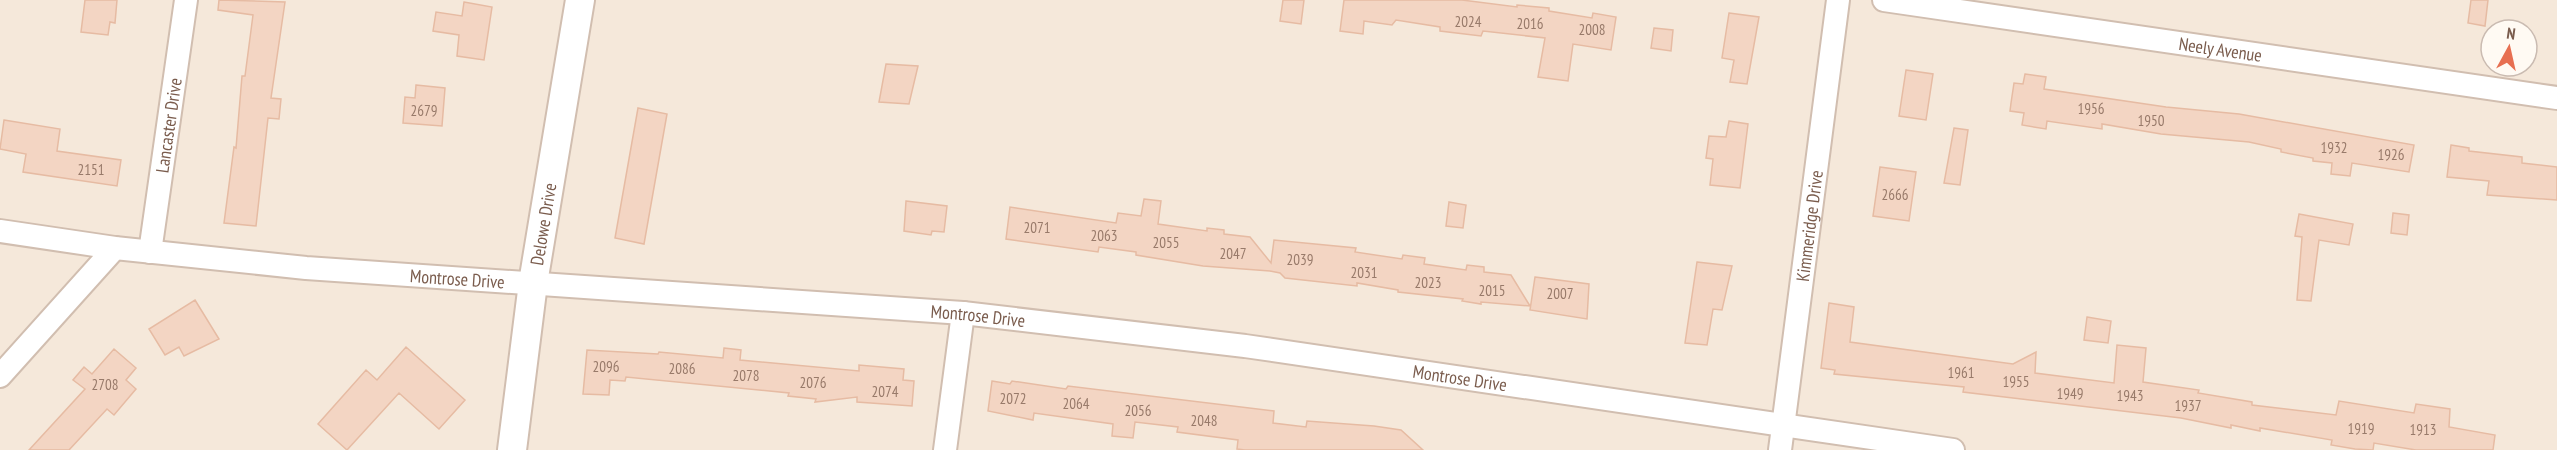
<svg xmlns="http://www.w3.org/2000/svg" width="2557" height="450" viewBox="0 0 2557 450" font-family="'PT Sans Narrow',sans-serif">
<style>
.residential{fill:#f5e8da;fill-rule:evenodd}
.building{fill:#f3d5c3;stroke:#e6bba3;stroke-width:1.5}
.lines{fill:none;stroke-linecap:round;stroke-linejoin:round}
.minor-casing{stroke:#d1beb0;stroke-width:26}
.tertiary-casing{stroke:#d1beb0;stroke-width:32}
.minor{stroke:#fff;stroke-width:22}
.tertiary{stroke:#fff;stroke-width:28}
.labels{text-anchor:middle;dominant-baseline:central;stroke-width:5;stroke-linejoin:round;paint-order:stroke}
.number-label{font-size:15px;fill:#987a6a}
.street-label{font-size:18px;fill:#7a5c4d;stroke:#fffaf3}
</style>
<rect width="100%" height="100%" fill="#fdf6ec"/>
<path class="residential" d="M0 0H2557V450H0ZM2491 30H2527V66H2491Z"/>
<path class="building" d="M85 0H117L115 23 110 22 108 35 81 32Z
M219 0 285 2 271 98 281 99 279 119 268 118 256 226 224 223 234 147 236 148 242 76H245L253 15 218 10Z
M1283 0H1304L1301 24 1280 21Z
M1344 0H1462L1517 7V5L1549 8V11L1592 18 1593 13 1616 17 1611 50 1573 44 1568 81 1538 77 1545 38 1483 31 1481 36 1440 31V27L1396 20 1392 25 1364 21 1363 34 1340 31Z
M2471 0H2488L2485 26 2468 23Z
M464 2 492 7 484 60 457 56 459 35 433 31 436 12 462 16Z
M1729 13 1759 17 1747 84 1730 82 1734 60 1722 58Z
M1654 28 1673 30 1671 51 1651 48Z
M886 64 918 66 909 104 879 102Z
M1906 70 1933 74 1926 120 1899 116Z
M2025 74 2046 77 2044 89 2166 107 2239 114 2414 145 2409 172 2352 163 2350 176 2331 174 2332 163 2313 161V158L2281 152V149L2249 142 2161 134 2102 124V129L2047 121 2046 129 2022 125 2024 113 2010 111 2011 103 2014 83 2023 84Z
M416 85 445 88 442 126 403 123 405 97 415 98Z
M638 108 667 114 644 244 615 238Z
M4 120 60 129 57 151 121 160 117 186 23 172 26 154 0 149Z
M1729 121 1748 124 1740 188 1710 185 1713 159 1706 158 1709 136 1726 137Z
M1954 128 1968 130 1960 185 1944 183Z
M2451 145 2469 148V151L2522 157V163L2557 167V200L2487 195 2489 181 2447 177Z
M1880 167 1916 172 1909 221 1873 216Z
M1144 199 1161 201 1158 224 1207 231V228L1224 230V234L1250 237 1271 263 1274 240 1356 248 1355 252 1402 259 1403 255 1425 258 1424 264 1466 270 1467 265 1484 267V272L1511 275 1530 306 1481 302V304L1462 301 1463 299 1398 292V290L1357 283V286L1285 278 1280 273 1270 271 1203 266 1136 255V252L1099 247 1098 252 1006 239 1010 207 1116 223 1118 213 1141 216Z
M906 201 947 206 944 232 932 231 931 235 904 231Z
M1449 202 1466 205 1463 228 1446 226Z
M2393 213 2409 215 2407 235 2391 233Z
M2299 214 2353 224 2349 245 2319 240 2311 301 2297 300 2302 237 2295 236Z
M1697 262 1732 266 1722 310 1713 309 1707 345 1685 343Z
M1535 277 1589 284 1587 319 1530 310Z
M195 300 219 339 184 356 179 347 165 355 149 329Z
M1829 303 1854 307 1850 342 2013 364 2036 352 2035 373 2114 383 2117 345 2146 348 2143 382 2199 390 2198 393 2252 402V405L2336 415 2339 401 2414 413 2416 404 2450 409 2449 427 2495 435 2493 450H2416L2374 443 2373 450 2355 449 2331 445 2332 440 2260 428V431L2231 425V428L2181 418 1963 392 1964 387 1834 374 1835 370 1821 368Z
M2087 317 2111 321 2108 343 2084 340Z
M406 347 465 400 439 429 399 393 347 450 318 424 366 370 377 380Z
M724 348 741 350 740 360 859 371V365L904 369 903 380 914 381 912 406 857 402V397L815 402 816 399 788 396 789 393 626 377 625 381 610 380 609 395 583 394 587 350 658 354 659 352 723 358Z
M114 349 136 368 126 380 136 389 114 415 107 409 69 450H29L85 389 73 380 84 367 92 374Z
M992 381 1010 384 1012 381 1066 389 1068 386 1274 411 1273 423 1306 427 1307 421 1374 426 1401 430 1423 450H1245L1237 449 1238 440 1177 432 1178 427 1135 422 1133 438 1112 436 1113 424 1034 413 1033 420 988 411Z"/>
<g class="lines">
<defs>
<g id="minor">
<path id="s1" d="M1884 0 2557 98"/>
<path id="s2" d="M0 231 115 248 306 268 963 313 1245 346 1953 450"/>
<path id="s3" d="M150 252 186 0"/>
<path d="M0 376 115 248"/>
<path d="M945 450 963 313"/>
<path id="s4" d="M1780 450 1838 0"/>
</g>
<g id="tertiary">
<path id="s5" d="M512 450 533 283 580 0"/>
</g>
</defs>
<use href="#minor" class="minor-casing"/>
<use href="#tertiary" class="tertiary-casing"/>
<use href="#minor" class="minor"/>
<use href="#tertiary" class="tertiary"/>
</g>
<g class="labels">
<g class="number-label">
<text x="1468" y="21">2024</text>
<text x="1530" y="23">2016</text>
<text x="1592" y="29">2008</text>
<text x="2091" y="108">1956</text>
<text x="424" y="110">2679</text>
<text x="2151" y="120">1950</text>
<text x="2334" y="147">1932</text>
<text x="2391" y="154">1926</text>
<text x="91" y="169">2151</text>
<text x="1895" y="194">2666</text>
<text x="1037" y="227">2071</text>
<text x="1104" y="235">2063</text>
<text x="1166" y="242">2055</text>
<text x="1233" y="253">2047</text>
<text x="1300" y="259">2039</text>
<text x="1364" y="272">2031</text>
<text x="1428" y="282">2023</text>
<text x="1492" y="290">2015</text>
<text x="1560" y="293">2007</text>
<text x="606" y="366">2096</text>
<text x="682" y="368">2086</text>
<text x="1961" y="372">1961</text>
<text x="746" y="375">2078</text>
<text x="2016" y="381">1955</text>
<text x="813" y="382">2076</text>
<text x="105" y="384">2708</text>
<text x="885" y="391">2074</text>
<text x="2070" y="393">1949</text>
<text x="2130" y="395">1943</text>
<text x="1013" y="398">2072</text>
<text x="1076" y="403">2064</text>
<text x="2188" y="405">1937</text>
<text x="1138" y="410">2056</text>
<text x="1204" y="420">2048</text>
<text x="2361" y="428">1919</text>
<text x="2423" y="429">1913</text>
</g>
<g class="street-label">
<text stroke="none"><textPath href="#s1" startOffset="340">Neely Avenue</textPath></text>
<text stroke="none"><textPath href="#s3" startOffset="128">Lancaster Drive</textPath></text>
<text stroke="none"><textPath href="#s5" startOffset="228">Delowe Drive</textPath></text>
<text stroke="none"><textPath href="#s4" startOffset="226">Kimmeridge Drive</textPath></text>
<text stroke="none"><textPath href="#s2" startOffset="460">Montrose Drive</textPath></text>
<text stroke="none"><textPath href="#s2" startOffset="982">Montrose Drive</textPath></text>
<text stroke="none"><textPath href="#s2" startOffset="1468">Montrose Drive</textPath></text>
</g>
</g>
<g transform="translate(2509 48) rotate(8)"><circle r="28" fill="#fffaf3" stroke="#cabbb1" stroke-width="1.5"/>
<path d="M0-4.5L10 22L0 15L-10 22Z" fill="#e76f51"/>
<text y="-9" font-size="16" font-weight="bold" text-anchor="middle" fill="#7a5c4d">N</text>
</g>
</svg>
